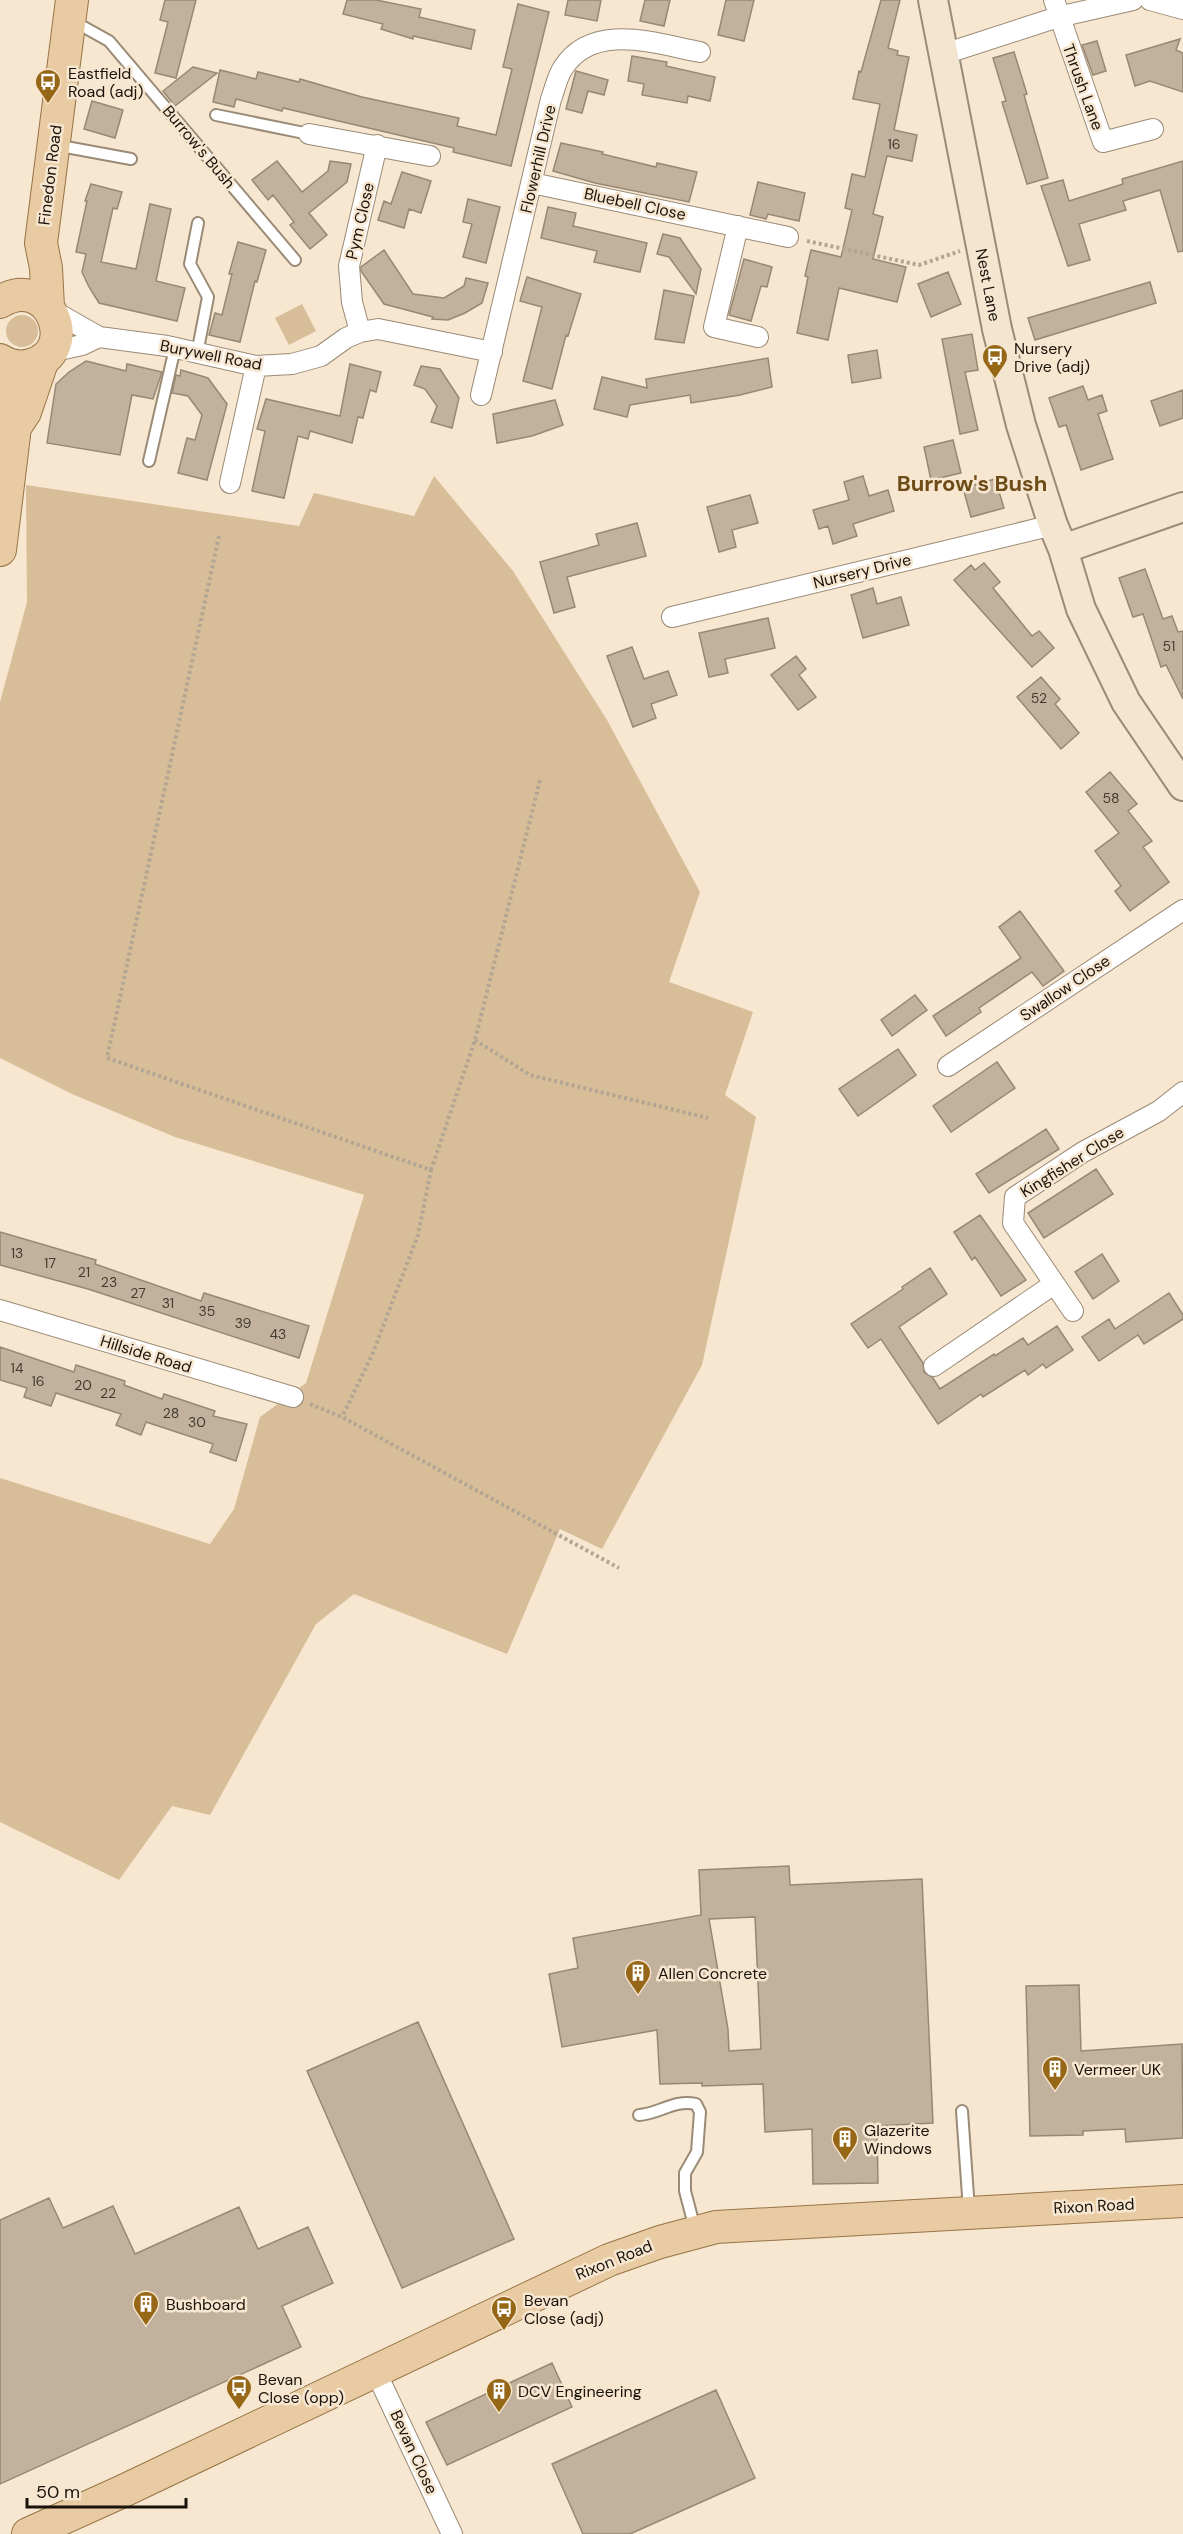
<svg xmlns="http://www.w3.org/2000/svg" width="1183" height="2534" viewBox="0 0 1183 2534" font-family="'DM Sans',sans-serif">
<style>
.green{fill:#d8bd99}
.building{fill:#c2b29d;stroke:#978873;stroke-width:1.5;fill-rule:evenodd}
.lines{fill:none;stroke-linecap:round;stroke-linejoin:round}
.lane-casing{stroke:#9a8b76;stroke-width:14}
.street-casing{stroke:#9a8b76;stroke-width:22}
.secondary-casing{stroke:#9a8b76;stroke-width:32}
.primary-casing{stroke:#967445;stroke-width:34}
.path{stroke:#b3a593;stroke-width:4;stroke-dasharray:3 3;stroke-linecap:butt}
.lane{stroke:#fff;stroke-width:10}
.street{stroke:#fff;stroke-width:20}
.secondary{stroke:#f4e5d0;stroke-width:28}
.primary{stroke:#e8cba2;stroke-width:32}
.labels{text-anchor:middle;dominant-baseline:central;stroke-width:5;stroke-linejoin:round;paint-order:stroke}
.number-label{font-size:14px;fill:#433b30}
.poi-label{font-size:16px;fill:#19130b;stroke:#f7e6d0;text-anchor:start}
.street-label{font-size:16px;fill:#19130b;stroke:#f7e6d0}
.district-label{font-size:22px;font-weight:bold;fill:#6d4c18;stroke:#f7e6d0}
</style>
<rect width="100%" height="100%" fill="#f7e6d0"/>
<path class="green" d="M302 304 316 331 289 345 275 318Z
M6 331a16 16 0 1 1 32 0a16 16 0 1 1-32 0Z
M434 476 513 571 607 720 700 892 669 982 753 1012 725 1095 756 1117 702 1365 602 1549 560 1529 507 1654 354 1594 316 1624 210 1815 172 1806 119 1880 0 1822V1478L210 1544 234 1509 260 1417 306 1383 364 1195 175 1137 72 1094 0 1058V702L27 602 26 485 299 526 314 493 414 516Z"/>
<path class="building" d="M165 0H196L176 78 155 73 168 22 160 20Z
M347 0H376L421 9 419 17 475 30 471 49 413 36V39L381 29 383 24 343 14Z
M568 0H601L597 21 565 15Z
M645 0H670L664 26 640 21Z
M726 0H754L744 41 718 35Z
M881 0H900L888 48 898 51 897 55 909 57 894 130 917 135 912 161 887 156 873 214 883 217 873 259 906 267 897 302 839 288 828 340 797 333 808 277 805 276 811 250 841 257 852 210 845 208 852 174 865 177 880 104 853 99 859 71 861 72Z
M518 4 549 12 511 166 453 152 454 148 283 108 282 111 236 99 234 107 213 102 220 70 256 79 258 72 299 82 300 79 362 97 459 118 457 126 496 135 512 69 503 67Z
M1180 39 1176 50 1183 53V92L1150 81 1135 86 1126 55Z
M1097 41 1106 71 1093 75 1082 45Z
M1014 52 1027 94 1024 95 1048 178 1027 184 1002 102 1006 101 993 58Z
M632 56 667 62 666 66 715 77 710 101 688 96 687 103 642 95 644 84 628 81Z
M193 67 217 73 175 106 163 91Z
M576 71 608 80 604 95 588 91 582 113 566 109Z
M92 101 123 110 115 138 84 129Z
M561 143 603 152 602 154 656 167 657 163 697 172 689 202 595 183 553 171Z
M277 161 302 192 328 171 330 161 351 164 347 182 309 213 327 235 310 249 290 225 294 222 273 195 268 200 252 180Z
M1183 161V251L1178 252 1160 190 1123 201 1126 210 1079 224 1090 260 1068 266 1041 186 1063 180 1069 201 1123 184 1122 179Z
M402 172 431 181 421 213 409 209 404 228 378 220 384 201 391 204Z
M758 182 805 193 799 221 768 214 766 219 750 215Z
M91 184 122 192 117 209 113 208 101 262 136 269 150 204 171 209 156 281 185 288 177 321 99 303 89 287 82 272 86 254 76 252 87 201H85Z
M468 199 500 207 486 263 463 257 472 224 463 222Z
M548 207 576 213 573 226 647 243 640 272 594 262 597 251 541 238Z
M663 234 680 238 701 269 696 294 669 257 657 254Z
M238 242 266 250 257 282 255 281 240 342 209 335 215 313 222 315 232 274H229Z
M384 250 413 294 444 298 464 286 466 278 488 283 482 303 465 313 448 320 432 319 433 317 384 304 361 271V267Z
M744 259 772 267 767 287 761 286 751 321 729 315Z
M948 272 961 304 931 317 918 284Z
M527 277 581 294 568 336 566 335 552 389 523 381 542 307 520 301Z
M1150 282 1156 303 1035 340 1028 318Z
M664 290 694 296 684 343 655 339Z
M972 334 978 370 965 372 978 430 960 434 942 339Z
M877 350 881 378 852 383 848 355Z
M768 358 772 387 740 395 691 403 690 395 630 405 627 417 594 409 602 377 647 388 646 379Z
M86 361 126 371 127 364 162 372 153 399 132 395 120 455 47 443 56 384 69 372Z
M350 364 381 372 376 392 370 390 363 418 358 417 352 443 310 431 308 439 298 436 284 498 252 491 265 431 257 429 266 399 340 416Z
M421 366 440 369 459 398 452 428 431 422 437 406 425 389 414 385Z
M181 370 208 378 227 404 207 480 178 473 187 438 195 440 202 415 188 396 172 393 176 375 180 376Z
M1083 386 1088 400 1102 395 1107 411 1098 414 1113 459 1081 470 1066 425 1059 427 1049 398Z
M1183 390V418L1160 426 1151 401Z
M555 400 563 425 532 436 497 443 493 414Z
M953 440 961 473 931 480 924 447Z
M863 476 869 496 888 490 894 511 853 524 857 536 833 544 828 526 819 529 813 510 849 500 844 482Z
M995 479 1004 508 971 517 963 488Z
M750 495 758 523 732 530 736 547 719 552 707 507Z
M637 523 646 556 567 577 575 607 554 613 540 562 599 545 596 534Z
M984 563 1000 582 993 588 1032 636 1039 631 1054 648 1032 667 954 580 971 565 975 570Z
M1145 569 1163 619 1172 616 1178 632 1183 631V699L1166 665 1161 667 1143 614 1133 617 1119 578Z
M873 588 877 604 901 597 909 625 863 638 851 595Z
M768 618 775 648 725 659 728 673 709 677 699 633Z
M632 647 644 679 668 671 677 695 651 704 656 718 633 727 607 656Z
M796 656 806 669 799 675 816 697 798 710 771 675Z
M1041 677 1060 699 1055 704 1079 733 1061 749 1017 697Z
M1110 772 1137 804 1128 811 1152 841 1143 847 1169 882 1130 911 1115 891 1121 886 1095 851 1119 833 1086 792Z
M1020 911 1064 971 1043 986 1032 972 979 1008 981 1012 946 1036 933 1016 1021 958 999 927Z
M915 995 927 1010 892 1036 881 1020Z
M898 1049 916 1075 858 1116 839 1089Z
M997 1062 1015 1088 951 1132 933 1106Z
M1046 1129 1059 1149 989 1193 976 1174Z
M1096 1169 1113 1194 1044 1238 1028 1213Z
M980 1215 1026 1280 1001 1296 975 1257 972 1260 954 1232Z
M0 1232 96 1260 95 1264 201 1301 204 1293 309 1326 299 1358 88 1289 0 1265Z
M1102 1254 1119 1281 1093 1299 1075 1272Z
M930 1268 947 1294 899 1327 923 1363 924 1372 933 1378 940 1389 994 1354 995 1356 1023 1338 1028 1345 1057 1326 1073 1350 1046 1368 1043 1364 1028 1375 1025 1370 983 1397 981 1394 938 1424 881 1339 868 1348 851 1324 903 1289 902 1287Z
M1169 1293 1183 1315V1319L1144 1344 1138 1335 1099 1361 1082 1337 1109 1319 1115 1329Z
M0 1347 74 1372 76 1365 125 1381 124 1385 162 1399 164 1394 215 1411 213 1416 247 1424 236 1461 210 1452 213 1444 146 1422 141 1435 116 1425 121 1414 56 1393 51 1406 24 1397 27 1388 0 1380Z
M789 1866 790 1885 922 1879 933 2123 877 2126 878 2183 813 2184 812 2129 765 2132 763 2084 702 2086V2083L660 2084 657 2030 562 2047 549 1974 578 1968 573 1938 701 1915 699 1870ZM755 1917 761 2049 729 2051 728 2029 709 1919Z
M1079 1985 1081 2051 1182 2044 1183 2138 1126 2142 1125 2129 1083 2131V2135L1030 2136 1026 1986Z
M418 2022 514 2239 402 2288 307 2071Z
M49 2198 63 2228 113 2206 135 2254 239 2207 258 2249 308 2227 333 2283 282 2306 301 2347 0 2484V2220Z
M552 2363 572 2407 447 2465 426 2422Z
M716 2390 755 2478 630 2534H583L552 2464Z"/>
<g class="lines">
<defs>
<path id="lane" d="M73 21 109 41 295 260
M216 115 309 134
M55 145 131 159
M197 354 208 297 190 264 198 223
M149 461 175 348
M962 2111 969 2210
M639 2115C659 2114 674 2099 696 2104L700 2112 697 2152 685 2173V2191L695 2229"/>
<path id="street" d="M1054 0 1103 142 1153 129
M1150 0 1183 9
M944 54 1058 17 1133 0
M309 134 430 156
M532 183 788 237
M738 226 714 327 758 337
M50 309 99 337 167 346 256 366 292 364 321 356 346 338 360 332 378 329 492 352
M360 332 352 302 349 266 377 145
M50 352 82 345 99 337
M481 395 551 99C555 89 557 77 563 68 593 21 656 44 700 52
M230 483 256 366
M672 617 1053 525
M948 1066 1183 910
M0 1310 293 1397
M1073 1311 1013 1223 1015 1197 1083 1152 1159 1111 1183 1092
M934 1366 1054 1284
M375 2370 452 2534"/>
<path id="secondary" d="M933 0 997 329 1021 425 1053 525 1063 549 1081 609 1126 702 1183 786
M1063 549 1183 507"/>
<path id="primary" d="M0 302C49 271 82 351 31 365 20 368 9 366 0 360
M48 307 46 268 41 243 72 0
M0 371C7 390 7 409 15 427
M0 550 15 427 25 412 43 359
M28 2534 121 2492 609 2260 660 2242 716 2227 1183 2201"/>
</defs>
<use href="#lane" class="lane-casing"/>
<use href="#street" class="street-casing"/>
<use href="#secondary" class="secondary-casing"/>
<use href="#primary" class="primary-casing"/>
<path class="path" d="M807 241 919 265 960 251
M219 536 107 1058 431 1170 418 1235 372 1355 342 1417
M475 1040 530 1075 708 1118
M431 1170 475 1040 540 780
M310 1404 342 1417 619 1568"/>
<use href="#lane" class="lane"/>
<use href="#street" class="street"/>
<use href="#secondary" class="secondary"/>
<use href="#primary" class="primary"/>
</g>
<defs>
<symbol id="bus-pin" viewBox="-11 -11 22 30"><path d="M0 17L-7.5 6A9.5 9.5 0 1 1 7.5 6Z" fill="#966716" stroke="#f7e6d0"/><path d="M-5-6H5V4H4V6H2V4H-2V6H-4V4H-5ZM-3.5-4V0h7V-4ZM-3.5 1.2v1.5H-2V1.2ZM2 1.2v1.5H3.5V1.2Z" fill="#fff"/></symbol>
<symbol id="building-pin" viewBox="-11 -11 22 30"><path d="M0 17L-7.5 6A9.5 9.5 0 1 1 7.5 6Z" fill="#966716" stroke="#f7e6d0"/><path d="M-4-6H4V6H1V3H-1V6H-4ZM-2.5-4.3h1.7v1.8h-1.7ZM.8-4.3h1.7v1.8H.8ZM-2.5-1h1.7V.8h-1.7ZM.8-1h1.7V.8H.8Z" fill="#fff"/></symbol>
</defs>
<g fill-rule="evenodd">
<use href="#bus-pin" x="33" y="67" width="30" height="40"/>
<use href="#bus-pin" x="980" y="342" width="30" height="40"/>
<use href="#building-pin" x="623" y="1958" width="30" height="40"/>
<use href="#building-pin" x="1040" y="2054" width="30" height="40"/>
<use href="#building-pin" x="830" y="2124" width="30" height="40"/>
<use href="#building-pin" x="131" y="2289" width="30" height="40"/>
<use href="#bus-pin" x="489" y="2294" width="30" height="40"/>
<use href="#bus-pin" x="224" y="2373" width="30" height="40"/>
<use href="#building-pin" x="484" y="2376" width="30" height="40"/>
</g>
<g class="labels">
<g class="number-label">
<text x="894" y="144">16</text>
<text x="1169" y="646">51</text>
<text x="1039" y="698">52</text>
<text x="1111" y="798">58</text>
<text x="17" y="1253">13</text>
<text x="50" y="1263">17</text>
<text x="84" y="1272">21</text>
<text x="109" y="1282">23</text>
<text x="138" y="1293">27</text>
<text x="168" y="1303">31</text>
<text x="207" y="1311">35</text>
<text x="243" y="1323">39</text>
<text x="278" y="1334">43</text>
<text x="17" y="1368">14</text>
<text x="38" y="1381">16</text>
<text x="83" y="1385">20</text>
<text x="108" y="1393">22</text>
<text x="171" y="1413">28</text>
<text x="197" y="1422">30</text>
</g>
<g class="poi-label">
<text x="68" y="73">Eastfield<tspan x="68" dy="18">Road (adj)</tspan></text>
<text x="1014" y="348">Nursery<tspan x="1014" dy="18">Drive (adj)</tspan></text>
<text x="658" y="1973">Allen Concrete</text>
<text x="1074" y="2069">Vermeer UK</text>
<text x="864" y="2130">Glazerite<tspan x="864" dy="18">Windows</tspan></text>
<text x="524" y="2300">Bevan<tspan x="524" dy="18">Close (adj)</tspan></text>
<text x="166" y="2304">Bushboard</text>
<text x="258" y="2379">Bevan<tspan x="258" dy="18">Close (opp)</tspan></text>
<text x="518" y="2391">DCV Engineering</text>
</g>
<g class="street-label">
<text transform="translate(1083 87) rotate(70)">Thrush Lane</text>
<text transform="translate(199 147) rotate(50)">Burrow's Bush</text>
<text transform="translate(538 159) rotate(-77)">Flowerhill Drive</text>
<text transform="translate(50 175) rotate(-83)">Finedon Road</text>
<text transform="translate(635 204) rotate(12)">Bluebell Close</text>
<text transform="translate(360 221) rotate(-77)">Pym Close</text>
<text transform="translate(988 285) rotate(79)">Nest Lane</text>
<text transform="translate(211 355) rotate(11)">Burywell Road</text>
<text transform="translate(862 571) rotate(-14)">Nursery Drive</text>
<text transform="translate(1065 988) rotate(-34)">Swallow Close</text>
<text transform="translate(1072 1162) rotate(-32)">Kingfisher Close</text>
<text transform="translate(146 1354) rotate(17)">Hillside Road</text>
<text transform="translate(1094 2206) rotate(-3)">Rixon Road</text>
<text transform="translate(614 2260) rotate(-22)">Rixon Road</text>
<text transform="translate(414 2452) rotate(65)">Bevan Close</text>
</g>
<g class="district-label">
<text x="972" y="483">Burrow's Bush</text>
</g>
</g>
<path d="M27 2498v9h159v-9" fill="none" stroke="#19130b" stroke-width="3"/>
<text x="36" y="2498" font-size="18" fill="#19130b" stroke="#f7e6d0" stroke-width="4.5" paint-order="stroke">50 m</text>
</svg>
